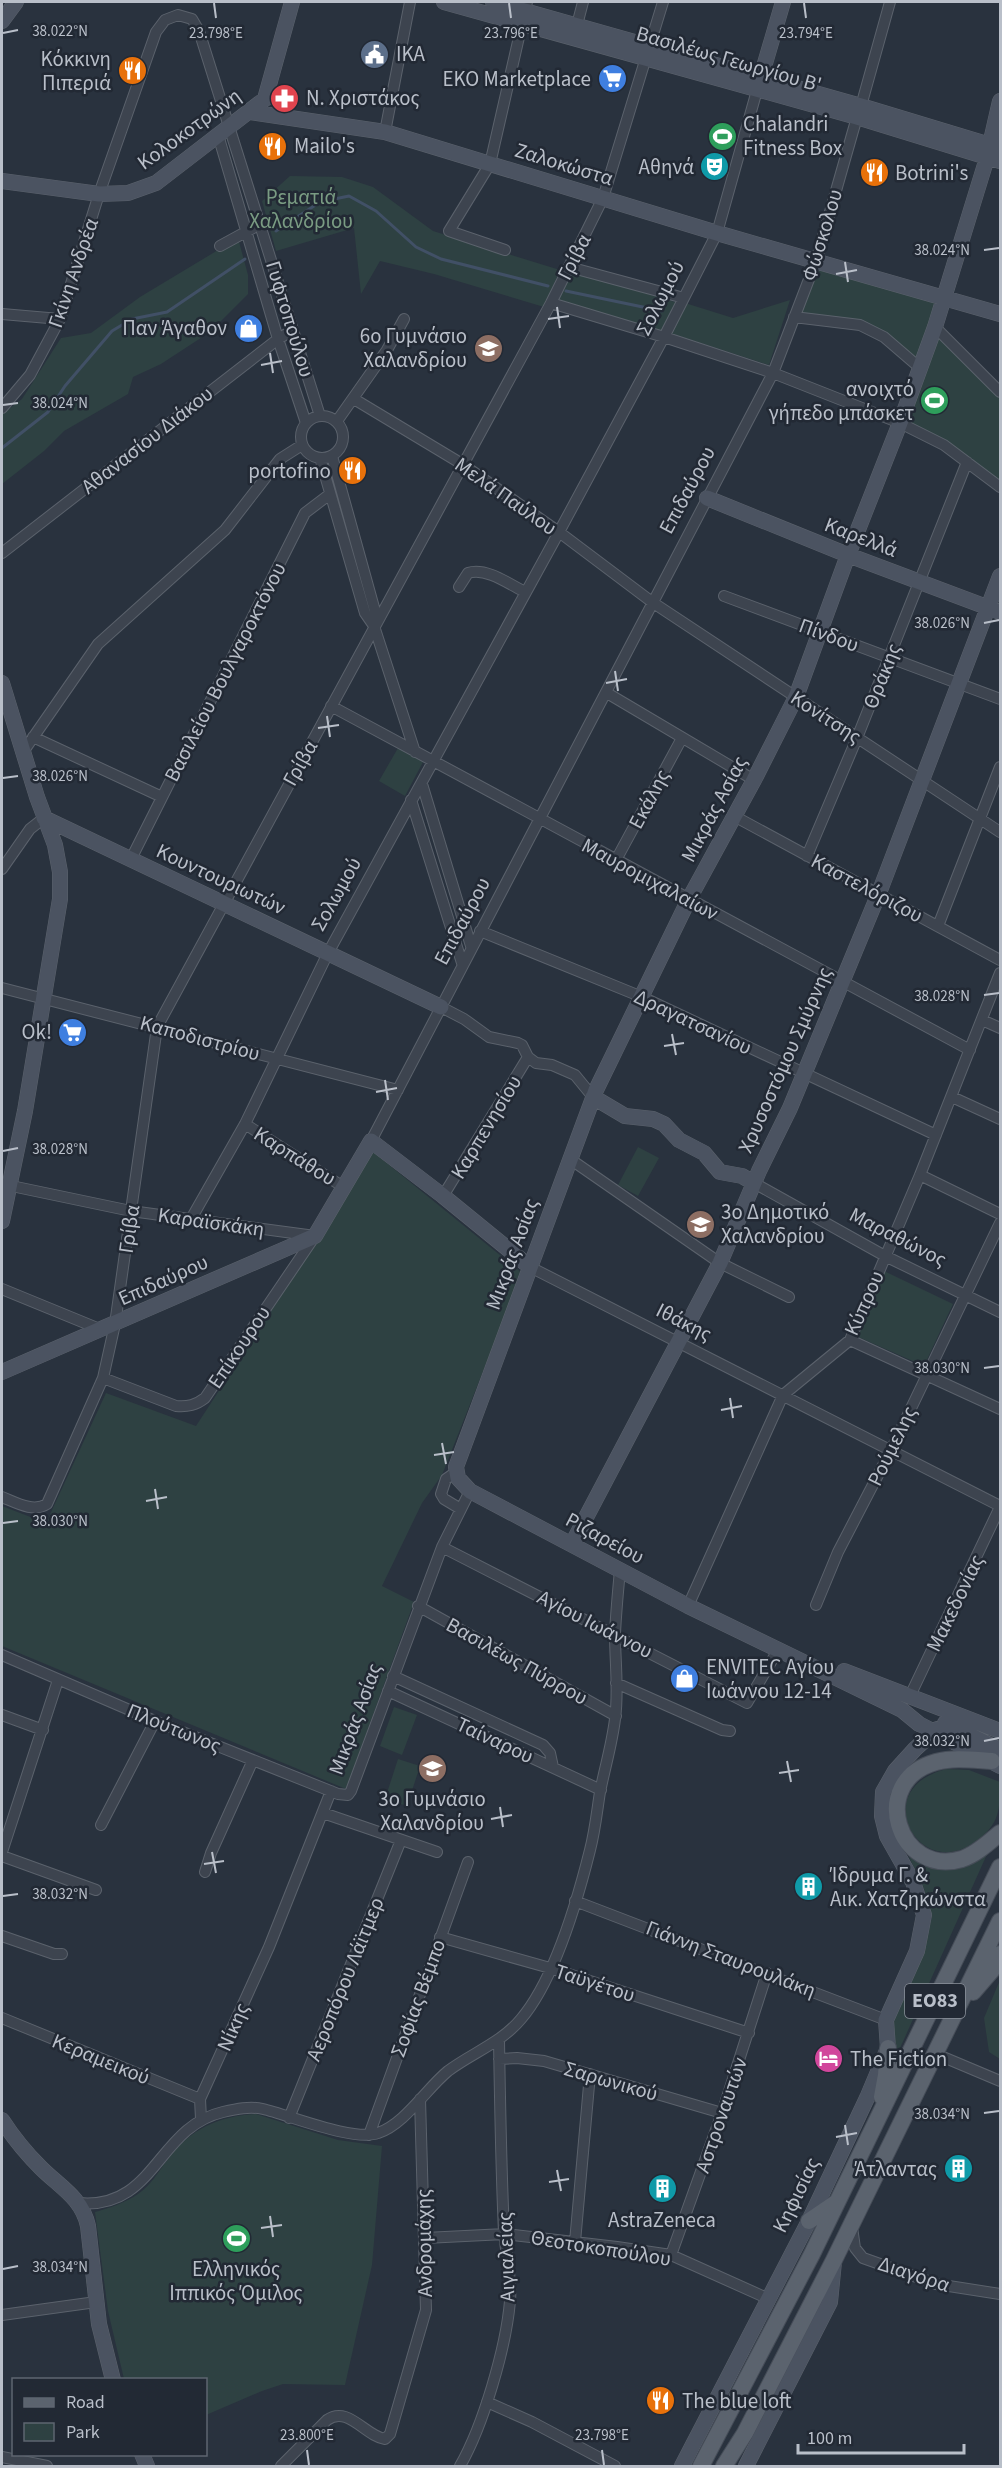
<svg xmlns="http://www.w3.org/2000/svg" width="1002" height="2468" viewBox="0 0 1002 2468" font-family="'Source Sans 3',sans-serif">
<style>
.green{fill:#2e4142}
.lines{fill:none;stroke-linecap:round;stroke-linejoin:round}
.stream{stroke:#415066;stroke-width:3}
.street-casing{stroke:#5b626c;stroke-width:12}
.secondary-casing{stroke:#5b626c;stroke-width:16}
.primary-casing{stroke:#464d58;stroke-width:18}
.street{stroke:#3d444f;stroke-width:10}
.secondary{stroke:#4b5361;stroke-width:15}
.primary{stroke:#5b636e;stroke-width:16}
.ticks{fill:none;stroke:#b9bfc9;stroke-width:2}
.labels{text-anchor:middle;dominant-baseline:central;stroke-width:5;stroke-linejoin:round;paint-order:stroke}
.shield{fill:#222934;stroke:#8c929c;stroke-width:1.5}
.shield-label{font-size:20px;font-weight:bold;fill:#b9bfc9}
.poi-label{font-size:21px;fill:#b9bfc9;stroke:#222934;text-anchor:start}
.street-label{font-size:21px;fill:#b9bfc9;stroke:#222934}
.park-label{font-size:21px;fill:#7a9c83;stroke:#222934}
.ticks-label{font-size:15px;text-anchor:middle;fill:#b9bfc9;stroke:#222934;stroke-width:5;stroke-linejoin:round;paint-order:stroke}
</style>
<rect width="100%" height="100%" fill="#29323e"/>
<path class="green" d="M290 176 342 177 373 187 433 231 560 270 544 307 434 274 380 261 361 294 354 228 276 251 262 201Z
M238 238 248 275V294L210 332 161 364 133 377 128 394 64 431 44 451 2 484V414L22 399 61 338 91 333 140 297Z
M816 261 939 302 918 362 860 324 794 317Z
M571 271 678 303 662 332 556 301Z
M790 300 769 365 670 333 685 303 733 318Z
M937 336 1000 399V482L905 421Z
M398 748 423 762 405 796 379 781Z
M638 1147 659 1158 638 1196 618 1185Z
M372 1151 522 1273 442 1475 422 1503 382 1586 414 1602 346 1789 2 1646V1506L46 1523 106 1393 196 1426 350 1190Z
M884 1271 953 1304 924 1366 856 1336Z
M394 1707 417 1715 402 1755 380 1746Z
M398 1759 420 1766 407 1806 385 1799Z
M947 1769 969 1770 1000 1782C1000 1810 1000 1824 975 1842 919 1883 866 1788 947 1769Z
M988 1852 892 2066 890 2016 924 1947 932 1917 924 1889 909 1857 923 1863Z
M1000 1980V2059L989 2052 984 2018Z
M256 2114 338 2140 382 2146 372 2265 345 2385 283 2384 262 2391 206 2415V2380L124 2379 108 2311 95 2212C109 2208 125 2203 138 2194 151 2185 159 2171 168 2159 190 2129 219 2116 256 2114Z"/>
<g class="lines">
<path class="stream" d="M276 231 320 202 349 196 376 211 416 247 441 259 548 286
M566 291 662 311
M2 448 48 412 65 386 112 331 132 319 167 312 245 259"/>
<defs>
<path id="street" d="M577 25 583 2
M861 106 890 2
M385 132 410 2
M218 135 278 339 306 423
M220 246 253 228
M505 250 449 231 490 164 527 2
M569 267 684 298
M551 303 664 337 773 373 900 423 944 445 1000 487
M2 314 60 319
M794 317 860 325 884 337 920 368
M935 327 1000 392
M354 399 462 464 559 532 652 602 1000 832
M2 408 30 375 60 319 99 194 156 32 165 20 178 15 192 19 199 31 320 416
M301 437a21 21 0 1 1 42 0a21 21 0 1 1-42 0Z
M337 421 387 350 404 319
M332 456 375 611V623
M320 458 365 613 374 626 415 752
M2 553 278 339 293 330
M459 587 468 573C486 567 509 584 525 592
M724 596 1000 699
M607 693 754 780
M331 706 970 1050
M33 737 162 797
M23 752 98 644 225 530 280 459 302 445
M422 784 471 946
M411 800 462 963
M734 816 1000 960
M807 856 857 738 967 462
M131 859 305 513 330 494
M616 860 682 738
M2 869 30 829 44 818
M938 926 1000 767
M480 931 642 997 936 1135
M2 988 398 1090
M441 1007 464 1019 489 1037 518 1043 522 1045 528 1057 536 1063 552 1065 575 1075 593 1097
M982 1020 1000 1028
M952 1097 1000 1119
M245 1124 345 1188
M371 1141 773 373 816 261 857 117
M570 1159 720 1263 789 1297
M920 1175 1000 1214
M754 1183 885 1256 1000 1312
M2 1184 131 1211 315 1236 205 1398C196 1405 188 1407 176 1406L103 1378
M443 1196 528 1057
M191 1219 245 1124 328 953 559 532 664 337 717 233 759 83
M530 1267 1000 1506
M2 1289 102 1330
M850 1340 1000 1409
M456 1472 446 1479 441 1494 444 1499 459 1508
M2 1497C15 1502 33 1513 47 1504L103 1378 115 1324 157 1027 551 303 603 198 663 2
M442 1547 747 1703 778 1650
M816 1605 838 1552 891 1450 1000 1223
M418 1606 616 1716
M688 1606 783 1395 850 1340 920 1175 1000 973
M2 1655 155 1721 338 1794 348 1795 351 1791 442 1547 470 1491
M393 1676 543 1745 550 1753 553 1767
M616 1683 722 1730 730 1731
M388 1691 601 1790
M909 1698 1000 1507
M2 1715 43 1730
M323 1813 437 1852
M101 1825 155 1721
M2 1852 58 1680
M2 1856 96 1890
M205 1872 211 1853 253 1760
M575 1901 886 2020
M2 1936 54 1954H62
M440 1937 550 1968 749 2033
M2 2018 200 2099
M936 2054 1000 2081
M499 2059 517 2058 544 2061 722 2113
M289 2118 401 1840
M201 2119 200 2099 269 1947 331 1791
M369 2135 468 1862
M79 2203C155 2210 157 2127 223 2112 236 2109 250 2106 263 2109 289 2115 354 2142 378 2133 405 2124 426 2089 448 2071 472 2053 501 2043 521 2019 555 1979 577 1902 590 1850 595 1831 597 1811 600 1792 605 1767 612 1744 615 1719 619 1691 615 1662 615 1634 616 1613 618 1591 620 1570
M852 2227 855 2248 863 2258 936 2284 1000 2294
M425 2238 505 2234 617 2247 671 2255 769 2299
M575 2242 590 2074
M671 2255 722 2113 767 1973
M2 2315 96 2302
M487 2402 532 2422 615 2466
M2 2457 47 2466
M281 2466 327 2420C348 2405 365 2436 385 2439L390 2434 426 2310 420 2099
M460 2466C483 2426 506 2348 510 2301 512 2279 506 2255 504 2232 501 2168 500 2104 499 2040"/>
<path id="secondary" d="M444 2 857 117 1000 161
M493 2 861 106 1000 148
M2 21 16 2
M761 77 783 2
M1000 101 987 158 935 327 900 423 848 555 796 697 754 780 689 899 596 1090 456 1467 458 1478 470 1491 688 1606 902 1710 919 1724 1000 1766
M250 112 385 132 717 233 1000 314
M2 181 99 194 128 193 156 183 265 99 292 2
M707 498 848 555 1000 612
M2 683 37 797 55 845 60 872V899L25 1111 2 1221
M44 818 441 1007
M593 1097 625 1116 653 1119 664 1124 679 1140 704 1153 720 1172 742 1176 754 1183
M2 1372 315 1236 371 1141 443 1196 530 1267
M572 1544 720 1263 759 1171 790 1108 879 893 1000 576
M844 1671 1000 1731
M945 1723 1000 1750
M2 2120C13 2137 26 2153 41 2168 60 2187 82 2198 88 2226L99 2324 113 2380
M142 2454 147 2466
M682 2466 809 2221 867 2098 888 2048 886 2020 917 1951 924 1915 913 1882 887 1836 882 1816 883 1792 895 1771 915 1749 937 1729 952 1726
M746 2466 830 2302 834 2262"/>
<path id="primary" d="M992 1761C974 1760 954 1757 936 1762 867 1781 898 1878 962 1859 977 1854 989 1842 1000 1833
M973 1992 992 1970 1000 1954
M882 2097 886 2075 888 2048
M809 2221 837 2202
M701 2466 812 2254 1000 1867
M724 2466 745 2433 834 2260 1000 1921"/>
</defs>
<use href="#street" class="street-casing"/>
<use href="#secondary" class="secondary-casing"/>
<use href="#primary" class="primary-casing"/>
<use href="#street" class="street"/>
<use href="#secondary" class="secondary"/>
<use href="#primary" class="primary"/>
</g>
<path class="ticks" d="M214 3 216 18M509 3 511 18M804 3 806 18M3 33 18 30M984 250 999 248M845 262 848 282M836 274 857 270M557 307 560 328M548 319 569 316M270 353 273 373M261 365 282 361M3 405 18 403M984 623 999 620M615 671 618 691M606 683 627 679M327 716 330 737M318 728 339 725M3 778 18 776M984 995 999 993M672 1034 676 1055M664 1046 684 1043M385 1080 388 1100M376 1092 397 1088M3 1151 18 1148M984 1368 999 1366M730 1398 733 1418M721 1410 742 1406M442 1443 446 1464M434 1455 454 1452M155 1489 158 1509M146 1501 167 1497M3 1523 18 1521M984 1741 999 1738M787 1761 791 1782M779 1773 799 1770M500 1807 503 1827M491 1819 512 1815M212 1852 216 1873M204 1864 224 1861M3 1896 18 1894M984 2113 999 2111M845 2125 848 2145M836 2137 857 2133M557 2170 561 2191M549 2182 569 2179M270 2216 273 2237M261 2228 282 2225M3 2269 18 2266M307 2450 309 2465M602 2450 604 2465"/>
<defs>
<symbol id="civic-disc" viewBox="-11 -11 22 22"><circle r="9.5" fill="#5c6f8a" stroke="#222934"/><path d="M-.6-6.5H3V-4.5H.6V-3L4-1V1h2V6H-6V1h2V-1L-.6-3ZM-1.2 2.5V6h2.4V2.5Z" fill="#fff"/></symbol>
<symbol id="restaurant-disc" viewBox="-11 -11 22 22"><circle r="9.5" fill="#e8710a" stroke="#222934"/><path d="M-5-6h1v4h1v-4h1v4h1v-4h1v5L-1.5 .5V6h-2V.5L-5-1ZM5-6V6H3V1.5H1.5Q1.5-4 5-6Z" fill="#fff"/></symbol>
<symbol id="supermarket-disc" viewBox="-11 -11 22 22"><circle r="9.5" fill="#3f7fe0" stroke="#222934"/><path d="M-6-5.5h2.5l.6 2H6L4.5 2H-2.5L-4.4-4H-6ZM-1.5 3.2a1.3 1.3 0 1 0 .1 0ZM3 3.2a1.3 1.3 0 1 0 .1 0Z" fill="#fff"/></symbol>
<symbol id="pharmacy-disc" viewBox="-11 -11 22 22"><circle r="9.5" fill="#e0444e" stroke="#222934"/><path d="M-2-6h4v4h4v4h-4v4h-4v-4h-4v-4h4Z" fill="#fff"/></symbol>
<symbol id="stadium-disc" viewBox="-11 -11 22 22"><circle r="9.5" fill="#2e9e5b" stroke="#222934"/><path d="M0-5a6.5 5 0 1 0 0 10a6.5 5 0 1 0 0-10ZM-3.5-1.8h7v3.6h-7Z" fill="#fff"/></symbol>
<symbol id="theatre-disc" viewBox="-11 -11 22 22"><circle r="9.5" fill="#0f9aa8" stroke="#222934"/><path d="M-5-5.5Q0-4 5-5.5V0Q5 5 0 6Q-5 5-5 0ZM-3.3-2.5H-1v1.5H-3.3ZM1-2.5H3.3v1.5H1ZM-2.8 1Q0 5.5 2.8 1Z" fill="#fff"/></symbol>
<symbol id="shop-disc" viewBox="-11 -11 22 22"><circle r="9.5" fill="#3f7fe0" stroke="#222934"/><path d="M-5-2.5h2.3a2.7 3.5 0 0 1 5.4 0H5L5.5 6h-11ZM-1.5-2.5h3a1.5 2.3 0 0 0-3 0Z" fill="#fff"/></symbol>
<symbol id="school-disc" viewBox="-11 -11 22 22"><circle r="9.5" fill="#8d6e63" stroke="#222934"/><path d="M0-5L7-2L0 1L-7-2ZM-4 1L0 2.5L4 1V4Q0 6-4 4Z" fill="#fff"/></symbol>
<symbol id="building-disc" viewBox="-11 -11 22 22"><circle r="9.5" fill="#0f9aa8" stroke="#222934"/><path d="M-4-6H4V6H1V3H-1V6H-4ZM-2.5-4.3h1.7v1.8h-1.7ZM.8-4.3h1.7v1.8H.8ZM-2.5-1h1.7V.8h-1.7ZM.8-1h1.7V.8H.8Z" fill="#fff"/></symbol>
<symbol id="hotel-disc" viewBox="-11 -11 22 22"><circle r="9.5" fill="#d1479c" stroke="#222934"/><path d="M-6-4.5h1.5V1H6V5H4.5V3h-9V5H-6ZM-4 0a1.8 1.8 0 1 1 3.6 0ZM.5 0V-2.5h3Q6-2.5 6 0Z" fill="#fff"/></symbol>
</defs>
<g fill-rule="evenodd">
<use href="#civic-disc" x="358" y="38" width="33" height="33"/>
<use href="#restaurant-disc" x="116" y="54" width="33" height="33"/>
<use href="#supermarket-disc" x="596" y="62" width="33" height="33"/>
<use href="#pharmacy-disc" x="268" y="82" width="33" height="33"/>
<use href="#stadium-disc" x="706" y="120" width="33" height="33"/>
<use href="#restaurant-disc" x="256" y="130" width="33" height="33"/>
<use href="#theatre-disc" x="698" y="150" width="33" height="33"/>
<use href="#restaurant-disc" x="858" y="156" width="33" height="33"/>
<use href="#shop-disc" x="232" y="312" width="33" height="33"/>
<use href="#school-disc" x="472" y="332" width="33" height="33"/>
<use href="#stadium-disc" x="918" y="384" width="33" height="33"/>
<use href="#restaurant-disc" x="336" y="454" width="33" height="33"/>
<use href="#supermarket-disc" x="56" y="1016" width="33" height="33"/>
<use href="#school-disc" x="684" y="1208" width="33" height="33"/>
<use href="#shop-disc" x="668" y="1662" width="33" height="33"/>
<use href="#school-disc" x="416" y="1752" width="33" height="33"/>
<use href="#building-disc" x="792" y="1870" width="33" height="33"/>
<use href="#hotel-disc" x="812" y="2042" width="33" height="33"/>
<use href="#building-disc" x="942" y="2152" width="33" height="33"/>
<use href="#building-disc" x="646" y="2172" width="33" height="33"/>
<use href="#stadium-disc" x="220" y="2222" width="33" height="33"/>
<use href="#restaurant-disc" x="644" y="2384" width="33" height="33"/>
</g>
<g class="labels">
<rect class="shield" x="905" y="1984" width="60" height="34" rx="4.5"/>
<g class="shield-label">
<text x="935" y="2001">ΕΟ83</text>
</g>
<g class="poi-label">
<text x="396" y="54">ΙΚΑ</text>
<text x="111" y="59" text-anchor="end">Κόκκινη<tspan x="111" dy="24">Πιπεριά</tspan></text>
<text x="591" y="79" text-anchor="end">EKO Marketplace</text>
<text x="306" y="98">Ν. Χριστάκος</text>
<text x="743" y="124">Chalandri<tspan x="743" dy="24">Fitness Box</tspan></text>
<text x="294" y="146">Mailo's</text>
<text x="694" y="167" text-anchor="end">Αθηνά</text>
<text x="895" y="173">Botrini's</text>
<text x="227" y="328" text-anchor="end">Παν Άγαθον</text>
<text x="467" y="336" text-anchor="end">6ο Γυμνάσιο<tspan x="467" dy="24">Χαλανδρίου</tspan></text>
<text x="914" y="389" text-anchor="end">ανοιχτό<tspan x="914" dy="24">γήπεδο μπάσκετ</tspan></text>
<text x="331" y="471" text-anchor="end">portofino</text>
<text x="52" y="1032" text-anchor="end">Ok!</text>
<text x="721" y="1212">3ο Δημοτικό<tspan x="721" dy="24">Χαλανδρίου</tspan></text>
<text x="706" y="1667">ENVITEC Αγίου<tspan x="706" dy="24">Ιωάννου 12-14</tspan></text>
<text x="432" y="1799" text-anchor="middle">3ο Γυμνάσιο<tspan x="432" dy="24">Χαλανδρίου</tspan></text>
<text x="830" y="1875">Ίδρυμα Γ. &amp;<tspan x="830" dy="24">Αικ. Χατζηκώνστα</tspan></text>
<text x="850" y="2059">The Fiction</text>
<text x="937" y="2169" text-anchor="end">Άτλαντας</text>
<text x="662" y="2220" text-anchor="middle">AstraZeneca</text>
<text x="236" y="2269" text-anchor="middle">Ελληνικός<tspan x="236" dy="24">Ιππικός Όμιλος</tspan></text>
<text x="682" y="2401">The blue loft</text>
</g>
<g class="street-label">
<text transform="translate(729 59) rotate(16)">Βασιλέως Γεωργίου Β'</text>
<text transform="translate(189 129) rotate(-36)">Κολοκοτρώνη</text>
<text transform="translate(564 164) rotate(17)">Ζαλοκώστα</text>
<text transform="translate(822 235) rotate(-73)">Φώσκολου</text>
<text transform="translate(574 257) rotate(-63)">Γρίβα</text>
<text transform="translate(73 273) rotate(-71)">Γκίνη Ανδρέα</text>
<text transform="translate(660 298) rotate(-63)">Σολωμού</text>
<text transform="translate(290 319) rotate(73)">Γυφτοπούλου</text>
<text transform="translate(147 440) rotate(-38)">Αθανασίου Διάκου</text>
<text transform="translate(687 490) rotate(-62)">Επιδαύρου</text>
<text transform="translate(506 496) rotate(35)">Μελά Παύλου</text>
<text transform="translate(861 537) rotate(21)">Καρελλά</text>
<text transform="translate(829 635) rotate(20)">Πίνδου</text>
<text transform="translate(225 672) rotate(-63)">Βασιλείου Βουλγαροκτόνου</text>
<text transform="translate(882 676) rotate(-68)">Θράκης</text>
<text transform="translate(826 717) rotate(33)">Κονίτσης</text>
<text transform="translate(300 763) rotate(-61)">Γρίβα</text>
<text transform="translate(649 799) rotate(-62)">Εκάλης</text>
<text transform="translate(714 809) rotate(-62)">Μικράς Ασίας</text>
<text transform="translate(221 879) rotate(25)">Κουντουριωτών</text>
<text transform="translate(650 879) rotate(28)">Μαυρομιχαλαίων</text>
<text transform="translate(867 888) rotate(28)">Καστελόριζου</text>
<text transform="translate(336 894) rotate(-61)">Σολωμού</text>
<text transform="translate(462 921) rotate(-62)">Επιδαύρου</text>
<text transform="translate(693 1022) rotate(25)">Δραγατσανίου</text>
<text transform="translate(200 1038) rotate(15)">Καποδιστρίου</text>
<text transform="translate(785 1060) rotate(-66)">Χρυσοστόμου Σμύρνης</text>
<text transform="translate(486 1127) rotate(-59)">Καρπενησίου</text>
<text transform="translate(295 1156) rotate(32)">Καρπάθου</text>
<text transform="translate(211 1222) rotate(8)">Καραϊσκάκη</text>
<text transform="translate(129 1229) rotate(-82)">Γρίβα</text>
<text transform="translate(898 1237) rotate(27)">Μαραθώνος</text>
<text transform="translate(512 1254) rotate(-70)">Μικράς Ασίας</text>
<text transform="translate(163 1280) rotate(-24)">Επιδαύρου</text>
<text transform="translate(864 1303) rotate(-66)">Κύπρου</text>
<text transform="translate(684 1322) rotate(27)">Ιθάκης</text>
<text transform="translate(239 1347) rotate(-56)">Επίκουρου</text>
<text transform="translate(892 1446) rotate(-64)">Ρούμελης</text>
<text transform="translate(605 1538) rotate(28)">Ριζαρείου</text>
<text transform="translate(955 1603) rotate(-64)">Μακεδονίας</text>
<text transform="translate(595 1624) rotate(27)">Αγίου Ιωάννου</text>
<text transform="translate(517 1661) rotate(29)">Βασιλέως Πύρρου</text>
<text transform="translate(355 1719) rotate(-70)">Μικράς Ασίας</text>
<text transform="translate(174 1728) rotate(22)">Πλούτωνος</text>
<text transform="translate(495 1740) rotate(25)">Ταίναρου</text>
<text transform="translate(731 1959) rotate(21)">Γιάννη Σταυρουλάκη</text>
<text transform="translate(345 1979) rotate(-68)">Αεροπόρου Λάϊτμερ</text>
<text transform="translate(595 1983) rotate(18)">Ταϋγέτου</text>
<text transform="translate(418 1998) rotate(-70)">Σοφίας Βέμπο</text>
<text transform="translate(233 2027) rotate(-66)">Νίκης</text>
<text transform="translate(101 2059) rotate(22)">Κεραμεικού</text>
<text transform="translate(611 2081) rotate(16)">Σαρωνικού</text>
<text transform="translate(721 2115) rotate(-71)">Αστροναυτών</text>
<text transform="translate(796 2195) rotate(-64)">Κηφισίας</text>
<text transform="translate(424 2243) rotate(-91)">Ανδρομάχης</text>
<text transform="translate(601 2248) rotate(9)">Θεοτοκοπούλου</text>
<text transform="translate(506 2257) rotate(-92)">Αιγιαλείας</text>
<text transform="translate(914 2274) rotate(18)">Διαγόρα</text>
</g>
<g class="park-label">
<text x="301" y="197">Ρεματιά<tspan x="301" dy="24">Χαλανδρίου</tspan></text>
</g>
</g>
<g class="ticks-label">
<text x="60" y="36">38.022°N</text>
<text x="216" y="38">23.798°E</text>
<text x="511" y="38">23.796°E</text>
<text x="806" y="38">23.794°E</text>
<text x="942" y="255">38.024°N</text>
<text x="60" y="408">38.024°N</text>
<text x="942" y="628">38.026°N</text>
<text x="60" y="781">38.026°N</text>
<text x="942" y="1001">38.028°N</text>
<text x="60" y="1154">38.028°N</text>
<text x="942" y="1373">38.030°N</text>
<text x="60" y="1526">38.030°N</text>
<text x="942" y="1746">38.032°N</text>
<text x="60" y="1899">38.032°N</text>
<text x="942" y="2119">38.034°N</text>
<text x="60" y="2272">38.034°N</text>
<text x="307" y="2440">23.800°E</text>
<text x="602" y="2440">23.798°E</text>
</g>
<rect width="1002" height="2468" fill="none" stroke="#b9bfc9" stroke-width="6"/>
<rect x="12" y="2378" width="195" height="78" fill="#222934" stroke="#5e6570" stroke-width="1.5"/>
<rect x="24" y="2398" width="30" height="9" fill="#5b636e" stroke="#5e6570" stroke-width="1.5"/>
<text x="66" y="2408" font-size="18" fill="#b9bfc9">Road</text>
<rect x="24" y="2423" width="30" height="18" fill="#2e4142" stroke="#5e6570" stroke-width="1.5"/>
<text x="66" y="2438" font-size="18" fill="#b9bfc9">Park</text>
<path d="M798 2444v9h166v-9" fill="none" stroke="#b9bfc9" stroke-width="3"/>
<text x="807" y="2444" font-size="18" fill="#b9bfc9" stroke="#222934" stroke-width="4.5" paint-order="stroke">100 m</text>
</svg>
